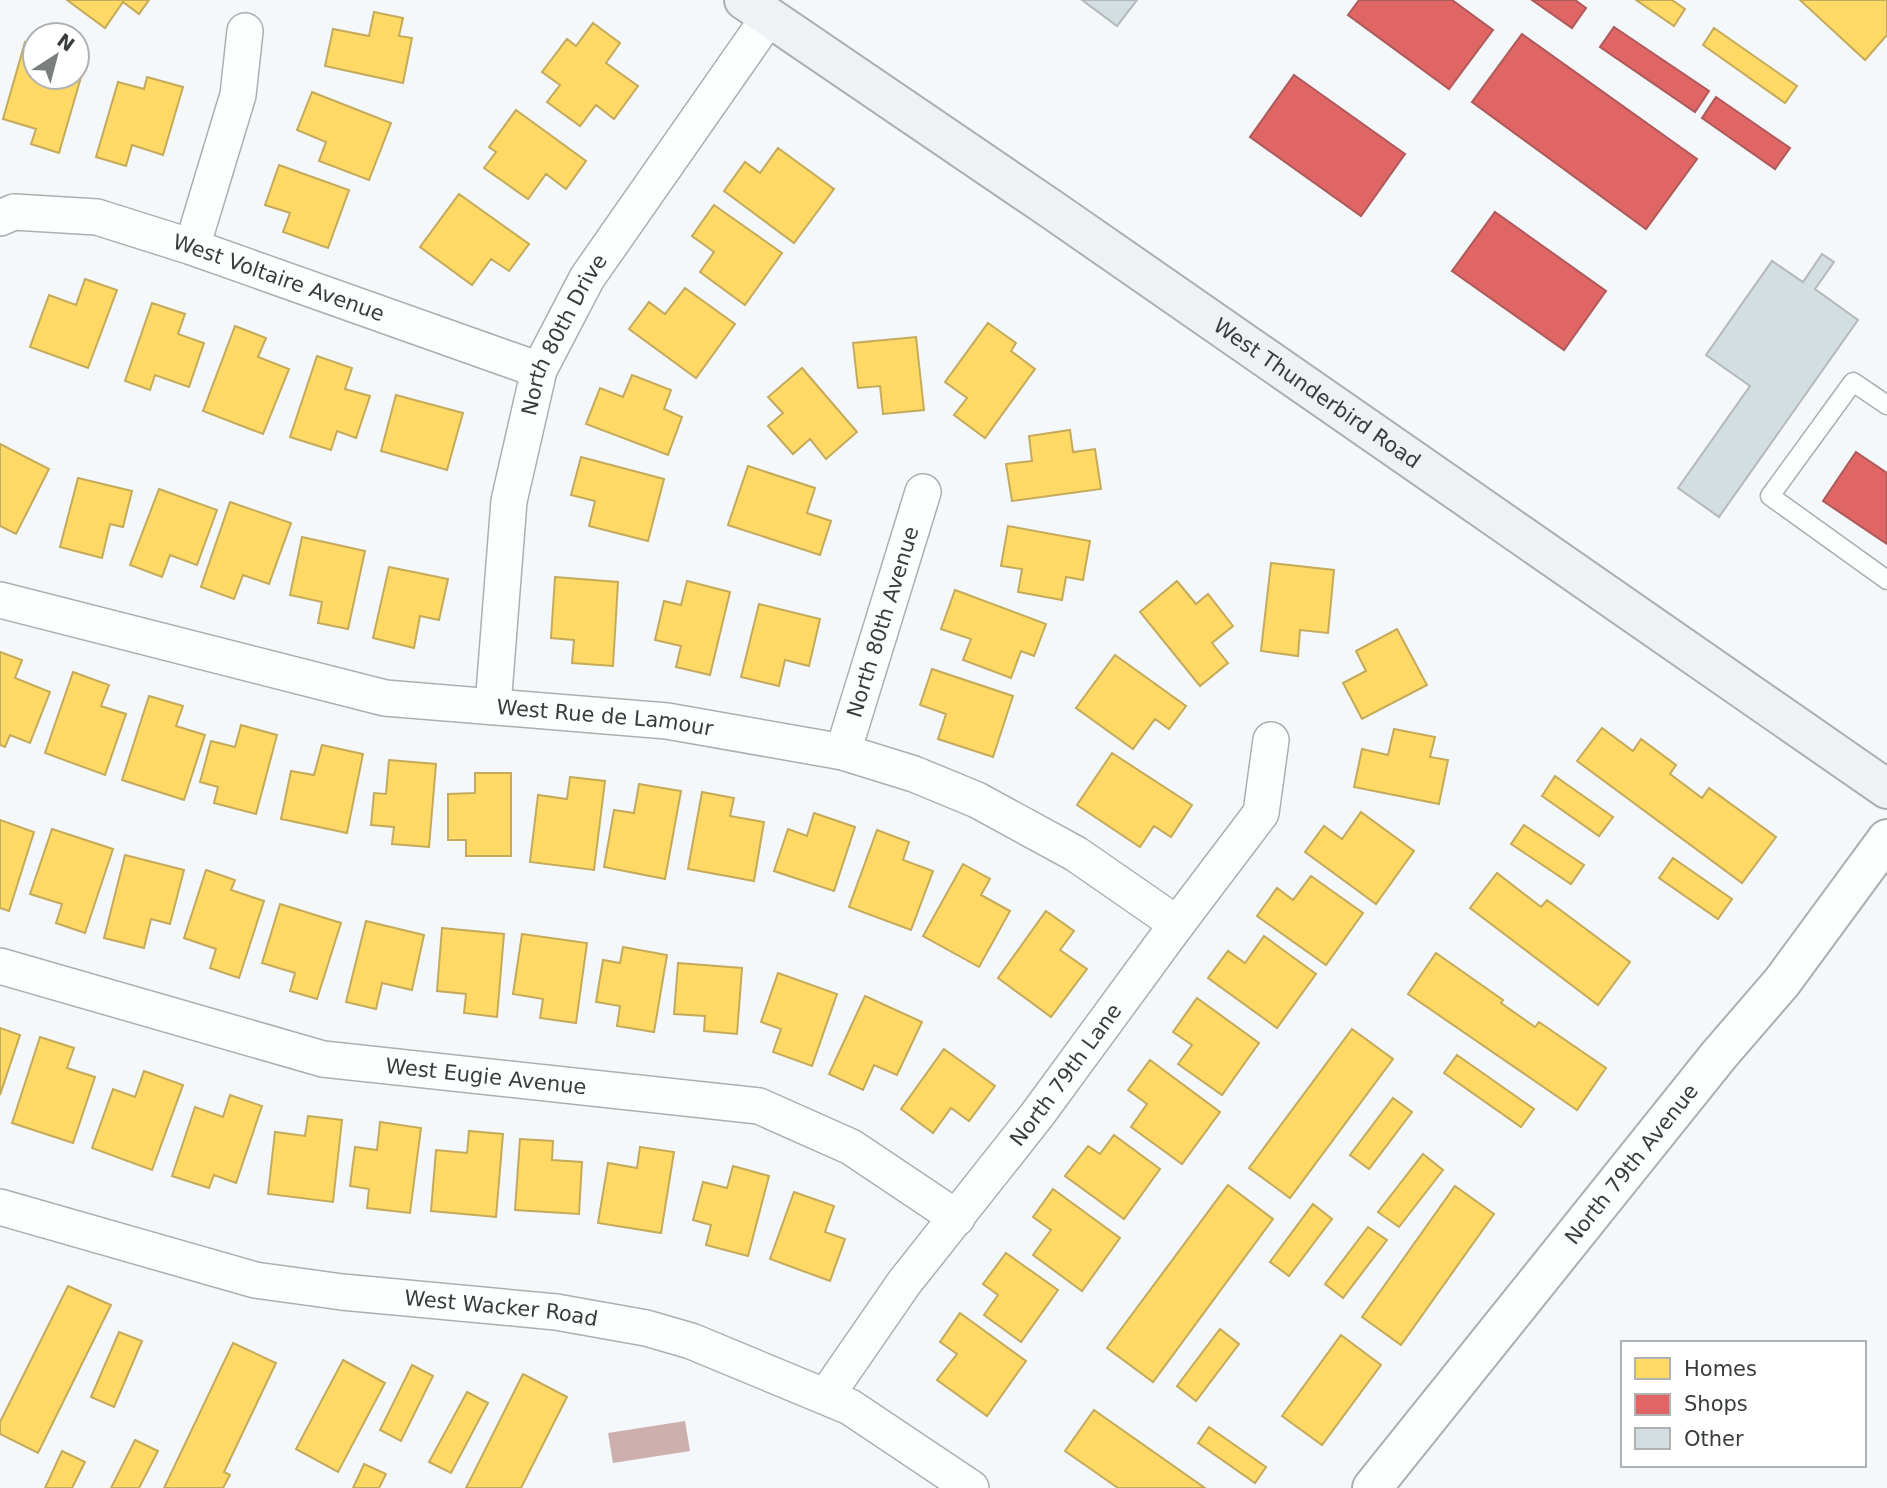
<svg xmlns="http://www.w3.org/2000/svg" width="1887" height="1488" viewBox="0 0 1887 1488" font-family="'DejaVu Sans',sans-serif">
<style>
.water{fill:#cdafae}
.homes{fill:#ffd966;stroke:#c4aa5a;stroke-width:2}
.shops{fill:#e06666;stroke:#ae595a;stroke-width:2}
.building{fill:#d2dee2;stroke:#b5b8ba;stroke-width:2}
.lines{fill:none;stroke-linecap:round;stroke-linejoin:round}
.service-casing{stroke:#acafb0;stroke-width:21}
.minor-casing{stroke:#acafb0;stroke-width:38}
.tertiary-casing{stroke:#acafb0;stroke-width:42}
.secondary-casing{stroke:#acafb0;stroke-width:42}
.service{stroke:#fdfefe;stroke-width:18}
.minor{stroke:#fdfefe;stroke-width:35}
.tertiary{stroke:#fdfefe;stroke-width:38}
.secondary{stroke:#eef2f4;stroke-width:38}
.labels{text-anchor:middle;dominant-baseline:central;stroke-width:7;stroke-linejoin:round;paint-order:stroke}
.street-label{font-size:21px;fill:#393c3d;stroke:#fff}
</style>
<rect width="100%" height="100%" fill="#f4f8fa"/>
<path class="water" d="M685 1421 690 1451 613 1463 608 1433Z"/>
<path class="homes" d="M67 0H149L139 14 123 2 105 28Z
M1636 0H1672L1685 9 1674 26Z
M1800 0H1887V35L1865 60Z
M374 12 403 18 399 36 412 38 403 83 325 66 333 29 369 36Z
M593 23 620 43 606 63 638 86 614 119 596 105 580 126 547 102 560 85 542 72 567 39 576 46Z
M1714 28 1797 86 1785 103 1703 45Z
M25 42 35 45V77H77V58L86 60 59 153 31 144 36 129 3 119Z
M147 77 183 87 163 155 132 145 126 166 96 157 118 82 144 89Z
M312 92 391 123 369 180 319 161 326 142 297 130Z
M516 110 586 161 566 189 546 174 528 199 484 168 496 152 489 147Z
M778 148 834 189 794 243 724 191 745 162 760 173Z
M279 165 349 190 328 248 283 232 290 213 265 205Z
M459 194 529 244 509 271 491 259 472 285 420 247Z
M714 205 782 253 745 305 700 272 714 252 692 236Z
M85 279 117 290 88 368 30 347 49 295 76 305Z
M685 288 735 324 696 378 629 329 649 302 665 314Z
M152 303 185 314 178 334 204 343 189 387 155 375 150 390 125 381Z
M988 323 1016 343 1011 351 1035 369 985 438 954 415 967 398 945 382Z
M235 326 266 338 258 357 289 369 263 434 203 411Z
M916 337 924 410 883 414 880 386 858 388 853 343Z
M317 356 352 368 345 389 370 396 356 438 337 431 331 450 290 437Z
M802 368 857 432 826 459 810 439 793 454 768 426 783 413 768 397Z
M632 375 671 390 664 409 682 417 668 455 586 424 600 388 623 397Z
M396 395 463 413 447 470 381 451Z
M1070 430 1073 452 1095 449 1101 489 1012 501 1006 464 1032 461 1029 436Z
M0 444 49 469 16 534 0 526Z
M581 457 664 479 648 541 589 526 595 501 571 495Z
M748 466 815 488 807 513 831 521 820 555 728 525Z
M78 478 132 491 123 527 110 524 102 558 60 547Z
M159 489 217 510 197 565 170 555 162 577 130 565Z
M230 502 291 523 269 584 243 575 234 599 201 587Z
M1008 526 1090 541 1083 580 1066 577 1062 600 1018 592 1022 569 1001 566Z
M302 537 365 551 348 629 318 623 322 602 290 595Z
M1271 563 1334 570 1328 633 1300 630 1298 656 1261 651Z
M389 567 448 579 439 620 420 616 414 648 373 638Z
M555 577 618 582 613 666 572 663 574 640 551 638Z
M687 581 730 592 710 675 676 667 681 646 655 640 664 601 681 605Z
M1177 581 1196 604 1208 594 1233 626 1212 643 1228 663 1200 686 1140 612Z
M955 590 1046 624 1034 656 1021 651 1011 678 963 660 971 639 941 629Z
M759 604 820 619 809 666 785 660 779 686 741 677Z
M1397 629 1427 685 1362 719 1343 683 1366 671 1356 651Z
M0 652 22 660 15 678 50 692 30 743 10 735 5 747 0 745Z
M1115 655 1186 706 1169 729 1155 719 1133 749 1076 708Z
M932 669 1013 696 993 757 938 739 946 714 920 705Z
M73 672 109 685 101 706 126 714 105 775 45 753Z
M149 696 183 706 176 726 205 735 184 800 122 780Z
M241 725 277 735 256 814 214 803 218 787 200 782 211 741 235 747Z
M1602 728 1633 751 1641 739 1676 765 1670 774 1702 798 1709 788 1776 837 1742 883 1577 761Z
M1394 729 1435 737 1430 757 1448 760 1439 804 1354 787 1362 749 1388 755Z
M322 745 363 754 347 833 281 819 291 771 314 775Z
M1112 753 1192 805 1171 837 1154 826 1140 847 1077 805Z
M389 760 436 764 429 847 392 844 394 827 371 825 374 793 386 794Z
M475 773H511V856H466V840H448V794L475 793Z
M1555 776 1613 817 1599 836 1542 796Z
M570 777 605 781 594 870 530 862 538 795 567 799Z
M639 784 681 791 665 879 604 867 614 810 634 813Z
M702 792 734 798 730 816 764 822 754 881 688 869Z
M1361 812 1414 851 1376 904 1305 852 1324 826 1342 839Z
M814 813 855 827 834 891 774 871 788 829 807 836Z
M0 820 34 832 9 911 0 908Z
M1524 825 1584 865 1571 884 1511 844Z
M52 829 113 849 85 933 56 923 62 904 30 894Z
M877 830 909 842 903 860 933 871 911 930 849 907Z
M125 855 184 870 170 924 151 919 144 948 104 938Z
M1673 858 1732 899 1718 919 1659 878Z
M963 864 990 879 981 895 1010 911 979 967 923 936Z
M206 870 235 880 231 890 264 901 239 978 210 968 216 949 184 938Z
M1497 873 1541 907 1547 900 1630 962 1598 1005 1470 908Z
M1311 876 1363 913 1326 965 1257 916 1277 888 1293 900Z
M280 904 341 923 317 999 290 991 295 973 262 963Z
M1046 911 1074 931 1060 950 1087 969 1051 1017 998 978Z
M366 921 424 935 412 990 382 983 376 1009 346 1002Z
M442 928 504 934 497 1017 464 1013 466 994 437 991Z
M522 934 587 943 576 1023 540 1018 543 999 513 994Z
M1264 936 1316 974 1277 1028 1208 978 1228 951 1245 963Z
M623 947 667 955 654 1032 617 1026 620 1006 596 1002 603 960 620 963Z
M1436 953 1503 1000 1501 1003 1535 1027 1539 1022 1606 1068 1577 1110 1408 994Z
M678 963 742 968 737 1034 704 1031 705 1016 674 1014Z
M778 973 837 994 812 1066 773 1052 781 1029 761 1022Z
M865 996 922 1022 897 1075 874 1065 863 1090 829 1074Z
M1197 998 1259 1043 1222 1095 1178 1064 1192 1045 1173 1032Z
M0 1028 20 1035 0 1095Z
M1352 1029 1393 1059 1290 1198 1249 1168Z
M40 1037 74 1048 67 1068 95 1077 73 1143 12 1123Z
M944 1049 995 1086 969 1121 951 1108 933 1133 901 1109Z
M1457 1055 1534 1109 1521 1127 1444 1073Z
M1150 1060 1220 1112 1182 1164 1131 1127 1147 1104 1128 1090Z
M144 1071 183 1085 152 1170 92 1148 113 1089 135 1097Z
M230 1095 262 1106 236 1183 214 1175 209 1188 172 1176 195 1107 223 1117Z
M1393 1098 1412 1112 1369 1169 1350 1155Z
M308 1116 342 1120 333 1202 268 1194 275 1132 305 1136Z
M380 1122 421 1128 410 1213 367 1208 369 1189 350 1186 355 1147 377 1150Z
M469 1131 503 1134 496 1217 431 1211 436 1150 467 1153Z
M1114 1135 1160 1169 1124 1219 1065 1176 1088 1146 1100 1154Z
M520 1139 553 1141 552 1160 582 1162 579 1214 515 1210Z
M640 1147 674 1152 661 1233 598 1223 608 1163 637 1168Z
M1423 1154 1443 1170 1399 1227 1378 1212Z
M733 1166 769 1176 748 1256 706 1245 711 1225 693 1220 703 1182 727 1188Z
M1228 1185 1273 1219 1153 1382 1107 1348Z
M1455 1186 1494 1214 1401 1345 1362 1317Z
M1053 1189 1120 1238 1082 1291 1033 1255 1051 1230 1033 1217Z
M794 1192 834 1206 825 1232 845 1239 830 1281 770 1259Z
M1313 1204 1332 1219 1289 1276 1270 1262Z
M1368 1227 1387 1240 1343 1298 1325 1284Z
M1006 1253 1058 1290 1021 1342 984 1315 998 1295 983 1284Z
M68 1286 111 1305 38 1453 0 1434V1422Z
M960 1313 1026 1361 987 1416 937 1380 957 1354 940 1342Z
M1220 1329 1239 1344 1196 1401 1177 1386Z
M119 1332 142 1341 114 1407 91 1397Z
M1341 1335 1381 1365 1322 1445 1282 1416Z
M233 1343 276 1363 224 1472 230 1475 223 1488H164Z
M343 1360 385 1383 338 1472 296 1449Z
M412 1365 433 1376 401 1441 380 1430Z
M523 1374 567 1397 521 1488H466Z
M467 1392 488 1403 451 1473 429 1462Z
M1094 1410 1205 1488H1118L1065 1451Z
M1209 1427 1266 1467 1255 1483 1198 1443Z
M135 1440 158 1451 139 1488H111Z
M62 1451 85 1462 72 1488H45Z
M364 1464 386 1474 379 1488H353Z"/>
<path class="shops" d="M1359 0H1452L1493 30 1449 89 1348 15Z
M1532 0H1575L1586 8 1572 28Z
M1614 27 1709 91 1695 112 1600 47Z
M1522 34 1697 159 1646 229 1472 102Z
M1294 75 1405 154 1361 216 1250 137Z
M1716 97 1790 148 1775 169 1702 118Z
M1495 212 1606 291 1564 350 1452 271Z
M1856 452 1887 473V544L1823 501Z"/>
<path class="building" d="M1082 0H1137L1117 26Z
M1822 254 1834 262 1815 289 1858 320 1719 517 1678 488 1750 386 1706 355 1772 261 1803 282Z"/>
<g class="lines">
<defs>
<path id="service" d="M1887 405 1853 382 1770 496 1887 580"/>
<g id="minor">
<path id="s1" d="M0 218 14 212 97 217 192 247 539 370"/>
<path d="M192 247 238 95 245 31"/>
<path id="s2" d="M0 600 385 698 667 721 843 752 914 774 977 800 1076 854 1177 924"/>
<path id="s3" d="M493 706 509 501 539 370 587 278 769 17"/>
<path id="s4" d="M843 752 923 492"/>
<path id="s5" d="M0 966 323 1059 759 1106 851 1147 957 1218"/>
<path id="s6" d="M0 1207 255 1280 342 1292 556 1312 646 1328 691 1341 850 1407 971 1488"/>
<path id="s7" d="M826 1396 904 1283 1037 1115 1177 924 1261 813 1271 740"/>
</g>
<g id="tertiary">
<path id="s8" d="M1372 1488 1719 1055 1782 982 1887 839"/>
</g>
<g id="secondary">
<path id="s9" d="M744 0 1054 211 1887 789"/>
</g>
</defs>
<use href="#service" class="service-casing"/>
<use href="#minor" class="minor-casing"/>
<use href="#tertiary" class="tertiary-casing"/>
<use href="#secondary" class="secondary-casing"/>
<use href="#service" class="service"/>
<use href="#minor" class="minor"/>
<use href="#tertiary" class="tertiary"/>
<use href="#secondary" class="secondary"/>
</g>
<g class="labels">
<g class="street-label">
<text stroke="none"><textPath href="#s1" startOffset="290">West Voltaire Avenue</textPath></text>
<text stroke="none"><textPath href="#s3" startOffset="382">North 80th Drive</textPath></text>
<text stroke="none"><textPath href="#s9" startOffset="695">West Thunderbird Road</textPath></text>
<text stroke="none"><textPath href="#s4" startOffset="136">North 80th Avenue</textPath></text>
<text stroke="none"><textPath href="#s2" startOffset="618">West Rue de Lamour</textPath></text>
<text stroke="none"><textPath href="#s7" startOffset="401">North 79th Lane</textPath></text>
<text stroke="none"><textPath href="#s5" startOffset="500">West Eugie Avenue</textPath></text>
<text stroke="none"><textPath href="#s8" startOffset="415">North 79th Avenue</textPath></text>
<text stroke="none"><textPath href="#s6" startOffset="513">West Wacker Road</textPath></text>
</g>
</g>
<rect x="1621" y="1341" width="245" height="126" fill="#ffffff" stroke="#b0b1b1" stroke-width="2"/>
<rect x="1635" y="1358" width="35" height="21" fill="#ffd966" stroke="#b0b1b1" stroke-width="2"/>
<text x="1684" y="1376" font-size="21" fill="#393c3d">Homes</text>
<rect x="1635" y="1394" width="35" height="21" fill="#e06666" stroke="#b0b1b1" stroke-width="2"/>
<text x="1684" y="1411" font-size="21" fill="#393c3d">Shops</text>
<rect x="1635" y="1428" width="35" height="21" fill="#d2dee2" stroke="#b0b1b1" stroke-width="2"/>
<text x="1684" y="1446" font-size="21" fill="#393c3d">Other</text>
<g transform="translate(56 56) rotate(36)"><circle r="33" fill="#ffffff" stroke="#b0b1b1" stroke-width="2"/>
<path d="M0-5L12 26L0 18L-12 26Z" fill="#7a7e7f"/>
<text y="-10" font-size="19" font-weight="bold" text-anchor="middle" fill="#393c3d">N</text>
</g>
</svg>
